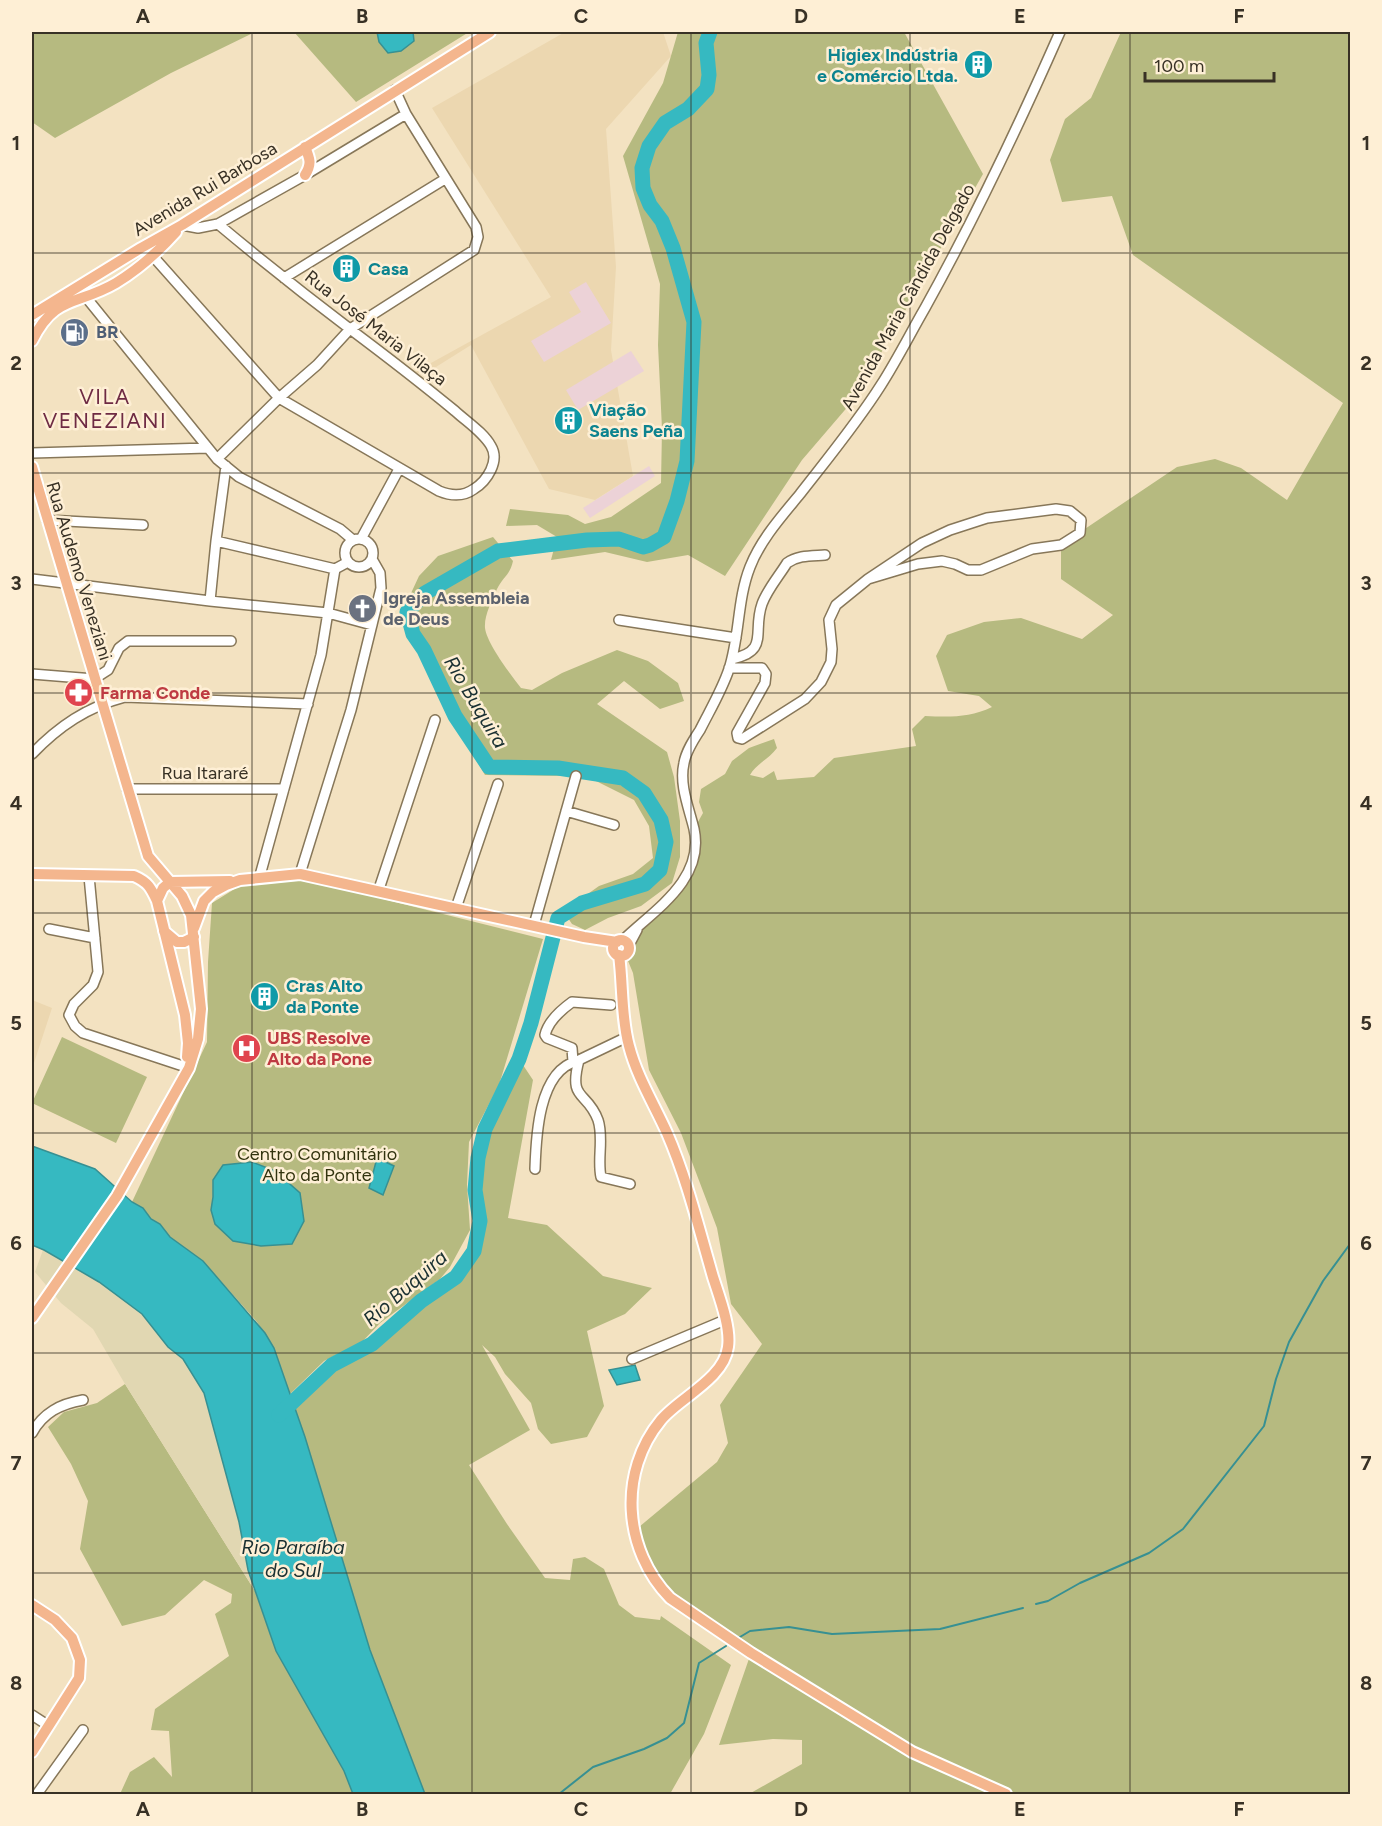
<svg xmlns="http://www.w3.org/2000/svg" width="1382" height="1826" viewBox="0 0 1382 1826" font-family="Figtree,sans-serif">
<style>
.built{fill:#ecd7b0}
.industrial{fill:#ecd2d7}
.green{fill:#b6ba80}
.sand{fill:#e1d7b2}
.water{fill:#36b9c1;stroke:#379092;stroke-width:1.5}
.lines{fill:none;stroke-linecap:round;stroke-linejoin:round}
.stream{stroke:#379092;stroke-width:2}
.river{stroke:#36b9c1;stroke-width:15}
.minor-casing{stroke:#877759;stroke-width:12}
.major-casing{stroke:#fff;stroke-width:14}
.minor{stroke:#fff;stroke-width:9}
.major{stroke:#f4b68e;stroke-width:10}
.grid{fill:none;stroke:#383125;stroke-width:1.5;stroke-opacity:0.55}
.labels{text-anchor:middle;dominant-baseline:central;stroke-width:5;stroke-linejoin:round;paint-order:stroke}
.culture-label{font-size:18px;font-weight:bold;fill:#0d838f;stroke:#feefd5;text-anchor:start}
.street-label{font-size:18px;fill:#383125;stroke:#feefd5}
.service-label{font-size:18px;font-weight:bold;fill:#4e5e75;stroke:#feefd5;text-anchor:start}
.worship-label{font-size:18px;font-weight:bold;fill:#5b616d;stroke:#feefd5;text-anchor:start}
.health-label{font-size:18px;font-weight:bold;fill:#be3a42;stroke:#feefd5;text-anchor:start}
.park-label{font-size:18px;fill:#32330e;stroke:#feefd5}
.water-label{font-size:20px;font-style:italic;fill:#1a3032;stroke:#feefd5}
.quarter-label{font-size:21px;letter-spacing:1.5px;fill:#6e2a43;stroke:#feefd5}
.neatline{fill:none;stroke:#383125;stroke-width:2}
.grid-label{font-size:20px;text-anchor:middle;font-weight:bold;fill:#383125}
</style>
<rect width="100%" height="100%" fill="#f3e2c1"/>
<path class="built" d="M565 32H663L671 56 606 129 616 267 611 350 633 476 595 500 549 489 471 345 428 372 411 374 551 297 432 108Z
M32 1000 52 1008 32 1069Z"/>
<path class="industrial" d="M586 282 611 323 544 362 531 341 581 312 569 292Z
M631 351 644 371 578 410 566 390Z
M649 466 655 476 590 518 583 508Z"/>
<path class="green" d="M32 32H255L171 73 55 138 32 122Z
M294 32H469L356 102Z
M678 32H904L983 174 856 397 802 460 725 576 688 555 647 562 605 552 551 560 557 537 537 525 506 526 510 509 568 515 585 524 611 517 661 483 662 429 658 345 660 284 623 156 663 83Z
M1121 32H1350V1794H749L802 1764V1740L773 1739 719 1745 751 1653 670 1598 633 1532 717 1462 728 1443 720 1405 762 1344 731 1304 717 1228 681 1133 649 1070 633 973 626 956 628 947 643 920 674 893 695 852 694 829 703 813 699 802 701 789 725 774 732 761 749 748 774 739 777 748C769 759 756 764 750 775L763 778 774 771 777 780 814 777 834 758 916 746 912 729 925 716C949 717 969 718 992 707L979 696 948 691 936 656 947 635 984 622 1021 618 1082 639 1113 615 1061 579V545L1177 467 1215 459 1241 468 1287 500 1343 403 1133 255 1112 196 1062 202 1050 160 1065 119 1091 98Z
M493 537 513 561C510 575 503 577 497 589 492 601 484 615 485 628 487 644 511 675 521 688L532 690 562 673 617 650 648 661 678 683 684 701 660 709 624 681 597 704 667 752 674 777 680 821V857L672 883 641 906 608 918 585 930 572 924 562 909 575 903 599 886 633 874 653 858 649 826 634 800 590 778 571 776 485 775 448 712 408 631 406 604 419 576 438 556Z
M299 878 543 939 499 1085 469 1142 467 1185 470 1230 450 1267 440 1279 380 1323 362 1342 324 1361 290 1394 274 1348 257 1322 203 1261 170 1237 160 1224 151 1219 143 1208 132 1202 207 1042 208 962 212 903 241 885Z
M62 1037 147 1077 116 1143 32 1103Z
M519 1059 533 1080 508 1218 547 1225 603 1276 652 1288 625 1314 587 1331 604 1406 587 1437 551 1444 538 1429 531 1403 505 1374 495 1357 482 1345 530 1430 469 1465 507 1524 545 1578 570 1580 573 1559 585 1557 604 1569 619 1605 635 1617 660 1620 661 1616 731 1665 704 1734 670 1794H425L370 1650 305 1437 293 1403 332 1365 372 1344 421 1301 456 1277 474 1251 480 1221 475 1190 478 1158 485 1129Z
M125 1384 255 1591 276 1651 344 1771 353 1794H120L130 1772 154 1757 172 1777 169 1731 151 1730 155 1709 229 1656 215 1614 231 1603 232 1594 204 1580 165 1615 122 1626 80 1549 88 1501 71 1464 48 1427 64 1412 97 1403Z"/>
<path class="sand" d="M43 1250 99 1282 142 1314 168 1347 183 1359 204 1393 239 1522 248 1570 255 1591 125 1384 93 1329 61 1303 35 1272Z"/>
<path class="water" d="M377 32H413L414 41 401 51 388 53 379 42Z
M32 1146 95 1169 132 1202 143 1208 151 1219 160 1224 170 1237 203 1261 265 1333 274 1348 305 1437 370 1650 425 1794H353L344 1771 276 1651 248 1570 239 1522 204 1393 183 1359 168 1347 142 1314 99 1282 44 1250 32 1245Z
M377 1158 394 1166 383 1195 369 1188Z
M252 1162 275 1171 300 1193 304 1221 292 1244 261 1246 233 1241 215 1224 211 1210 213 1197V1180L223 1165Z
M635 1365 640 1380 617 1385 609 1370Z"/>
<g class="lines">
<path class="stream" d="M1036 1604 1048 1601 1080 1583 1149 1553 1183 1529 1264 1426 1276 1379 1289 1342 1323 1281 1350 1244
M740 1637 750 1631 789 1627 832 1634 940 1629 1023 1608
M559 1794 593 1767 644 1749 667 1738 684 1723 699 1663 726 1646"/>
<path class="river" d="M279 1415 332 1365 372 1344 421 1301 456 1277 474 1251 480 1221 475 1190 478 1158 485 1129 519 1059 531 1023 558 918 582 903 645 884 660 870 666 842 661 820 644 793 623 778 558 768 489 767 455 716 424 650 413 634 407 612 425 593 498 551 587 540 619 539 643 547 650 545 664 537 677 501 687 461 694 322 673 248 662 221 650 205 643 188 642 168 649 146 665 123 688 109 707 89 709 75 706 43 710 32"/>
<defs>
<path id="minor" d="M182 225 198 228 218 224 305 175 406 114
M141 248 151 254 279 398 439 491C451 496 463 497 474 489 487 481 500 461 491 446 483 432 467 422 455 411 421 383 386 356 350 329 305 295 261 260 218 224
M284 278 445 179
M85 296 217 459 239 477 340 529 353 540
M32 453 208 448
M217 459 279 398 317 365 350 329 474 250 478 237 476 227 406 114 395 90
M47 520 143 525
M345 553a14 14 0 1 1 28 0a14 14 0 1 1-28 0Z
M361 539 399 469
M216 541 335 569 348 562
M32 579 210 601 328 613 372 625
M210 601 216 541 226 466
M619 620 736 638
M732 659C770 651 752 632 762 604 767 590 779 576 787 563 798 555 812 556 825 555
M729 668H762L766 674 765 683 737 733 738 738 742 739 805 699 821 682 831 662 832 649 829 620 836 605 868 579 922 543 950 530 987 518 1056 509 1070 511 1081 520 1080 533 1061 545 1032 549 981 570H968L955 564 942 561 918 564 868 579
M32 674 94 679 108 670 119 648 128 641H231
M32 754C59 726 87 707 125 697L308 704
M127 789H284
M566 811 614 825
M300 874 351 710 381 588 380 573 372 559
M89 876 98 972 93 985 74 1004 69 1015 75 1026 83 1033 189 1068
M259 879 321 655 335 569
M378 892 435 720
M456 908 498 784
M534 925 576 776
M49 929 95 938
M622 941C654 910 705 880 694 829 689 808 679 785 684 763 686 751 694 739 700 730 710 710 722 690 729 669 740 635 737 600 750 567 761 539 782 516 800 494 828 458 857 423 881 385 897 360 910 334 925 308 975 218 1019 125 1060 32
M628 947 637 930
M627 1037 579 1060C568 1102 587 1090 598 1120 604 1138 597 1159 601 1177L630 1184
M573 1062 572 1048 547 1038 545 1035C548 1021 561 1010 572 1002L611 1005
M535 1169C536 1138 538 1071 577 1061
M632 1359 725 1320
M32 1433C43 1413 60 1404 83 1400
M32 1715 49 1726
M37 1794 83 1730"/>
<path id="major" d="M305 175C312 164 310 159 305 147
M32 315 141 248 182 225 490 32
M32 341C55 294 77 306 116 283 139 269 158 252 176 232
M32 467 148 856 182 896 191 915 201 1009 198 1039 189 1068 117 1196 32 1318
M32 874 134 876C148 882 151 888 157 901L185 1015 188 1043 187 1057
M157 901 163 888 170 882 230 881
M194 928 204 901 213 892 226 885 240 880 300 874 584 937 617 942
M164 931 177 942H184L194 937
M613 948a8 8 0 1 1 16 0a8 8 0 1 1-16 0Z
M619 955C623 984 621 1018 629 1046 637 1077 654 1104 667 1133 687 1179 699 1229 713 1277 719 1296 731 1327 728 1347 724 1379 679 1398 661 1420 618 1472 623 1550 670 1598L751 1653 912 1752 1006 1794
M32 1605 55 1620 72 1638 80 1660 79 1678 32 1752"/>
</defs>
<use href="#minor" class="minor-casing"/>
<use href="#major" class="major-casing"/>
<use href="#minor" class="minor"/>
<use href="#major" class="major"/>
</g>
<path class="grid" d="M252 32V1794M472 32V1794M691 32V1794M910 32V1794M1130 32V1794M32 253H1350M32 473H1350M32 693H1350M32 913H1350M32 1133H1350M32 1353H1350M32 1573H1350"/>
<defs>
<symbol id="building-disc" viewBox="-11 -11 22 22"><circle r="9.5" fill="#0f9aa8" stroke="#feefd5"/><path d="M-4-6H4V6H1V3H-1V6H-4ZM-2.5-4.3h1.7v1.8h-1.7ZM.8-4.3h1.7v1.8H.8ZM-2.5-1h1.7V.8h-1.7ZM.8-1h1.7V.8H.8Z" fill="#fff"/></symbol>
<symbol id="fuel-disc" viewBox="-11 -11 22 22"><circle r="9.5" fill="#5c6f8a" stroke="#feefd5"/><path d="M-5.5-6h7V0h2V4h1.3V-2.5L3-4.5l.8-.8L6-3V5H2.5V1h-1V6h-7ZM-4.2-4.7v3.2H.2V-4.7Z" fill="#fff"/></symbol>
<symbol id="church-disc" viewBox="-11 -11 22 22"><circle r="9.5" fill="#6b7280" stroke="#feefd5"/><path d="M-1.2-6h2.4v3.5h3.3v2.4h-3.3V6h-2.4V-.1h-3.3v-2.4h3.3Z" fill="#fff"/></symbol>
<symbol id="pharmacy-disc" viewBox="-11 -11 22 22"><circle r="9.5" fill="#e0444e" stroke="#feefd5"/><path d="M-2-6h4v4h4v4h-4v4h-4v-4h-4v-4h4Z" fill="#fff"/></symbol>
<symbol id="hospital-disc" viewBox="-11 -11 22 22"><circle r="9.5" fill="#e0444e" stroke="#feefd5"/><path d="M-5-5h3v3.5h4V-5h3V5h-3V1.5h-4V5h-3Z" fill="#fff"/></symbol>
</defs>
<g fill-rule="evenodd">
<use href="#building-disc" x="962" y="48" width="33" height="33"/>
<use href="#building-disc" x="330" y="252" width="33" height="33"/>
<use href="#fuel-disc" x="58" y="316" width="33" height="33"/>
<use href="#building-disc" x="552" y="404" width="33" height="33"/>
<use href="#church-disc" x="346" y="592" width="33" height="33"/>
<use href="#pharmacy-disc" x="62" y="676" width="33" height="33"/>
<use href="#building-disc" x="248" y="980" width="33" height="33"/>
<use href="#hospital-disc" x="230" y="1032" width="33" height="33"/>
</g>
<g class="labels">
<g class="culture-label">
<text x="958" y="55" text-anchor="end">Higiex Indústria<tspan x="958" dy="21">e Comércio Ltda.</tspan></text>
<text x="368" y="269">Casa</text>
<text x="589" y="410">Viação<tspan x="589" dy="21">Saens Peña</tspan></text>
<text x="286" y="986">Cras Alto<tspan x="286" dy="21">da Ponte</tspan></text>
</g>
<g class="street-label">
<text transform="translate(205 189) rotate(-31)">Avenida Rui Barbosa</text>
<text transform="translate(908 297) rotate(-61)">Avenida Maria Cândida Delgado</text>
<text transform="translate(376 328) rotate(38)">Rua José Maria Vilaça</text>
<text transform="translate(79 571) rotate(73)">Rua Audemo Veneziani</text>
<text x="205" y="773">Rua Itararé</text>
</g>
<g class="service-label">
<text x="96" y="332">BR</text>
</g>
<g class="worship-label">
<text x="383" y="598">Igreja Assembleia<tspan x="383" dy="21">de Deus</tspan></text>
</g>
<g class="health-label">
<text x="100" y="693">Farma Conde</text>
<text x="267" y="1038">UBS Resolve<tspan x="267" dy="21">Alto da Pone</tspan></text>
</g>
<g class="park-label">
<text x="317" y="1154">Centro Comunitário<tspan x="317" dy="21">Alto da Ponte</tspan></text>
</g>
<g class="water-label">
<text transform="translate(476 702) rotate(59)">Rio Buquira</text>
<text transform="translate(405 1288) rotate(-41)">Rio Buquira</text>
<text x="293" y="1547">Rio Paraíba<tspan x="293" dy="23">do Sul</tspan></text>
</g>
<g class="quarter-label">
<text x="105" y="396">VILA<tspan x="105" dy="24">VENEZIANI</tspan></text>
</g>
</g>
<rect width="1382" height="1826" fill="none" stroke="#feefd5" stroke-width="66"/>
<path d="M1145 72v9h129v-9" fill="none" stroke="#383125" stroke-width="3"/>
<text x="1154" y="72" font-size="18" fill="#383125" stroke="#feefd5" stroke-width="4.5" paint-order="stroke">100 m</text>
<rect x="33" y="33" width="1316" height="1760" class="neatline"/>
<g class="grid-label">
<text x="143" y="23">A</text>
<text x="362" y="23">B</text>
<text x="581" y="23">C</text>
<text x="801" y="23">D</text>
<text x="1020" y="23">E</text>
<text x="1239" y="23">F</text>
<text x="16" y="150">1</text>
<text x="1366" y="150">1</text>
<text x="16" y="370">2</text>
<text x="1366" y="370">2</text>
<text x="16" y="590">3</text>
<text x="1366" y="590">3</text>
<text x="16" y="810">4</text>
<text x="1366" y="810">4</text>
<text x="16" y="1030">5</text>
<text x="1366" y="1030">5</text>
<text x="16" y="1250">6</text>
<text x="1366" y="1250">6</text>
<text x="16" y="1470">7</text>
<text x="1366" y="1470">7</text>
<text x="16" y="1690">8</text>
<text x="1366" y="1690">8</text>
<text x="143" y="1816">A</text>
<text x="362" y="1816">B</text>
<text x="581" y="1816">C</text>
<text x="801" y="1816">D</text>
<text x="1020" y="1816">E</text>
<text x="1239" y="1816">F</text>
</g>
</svg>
